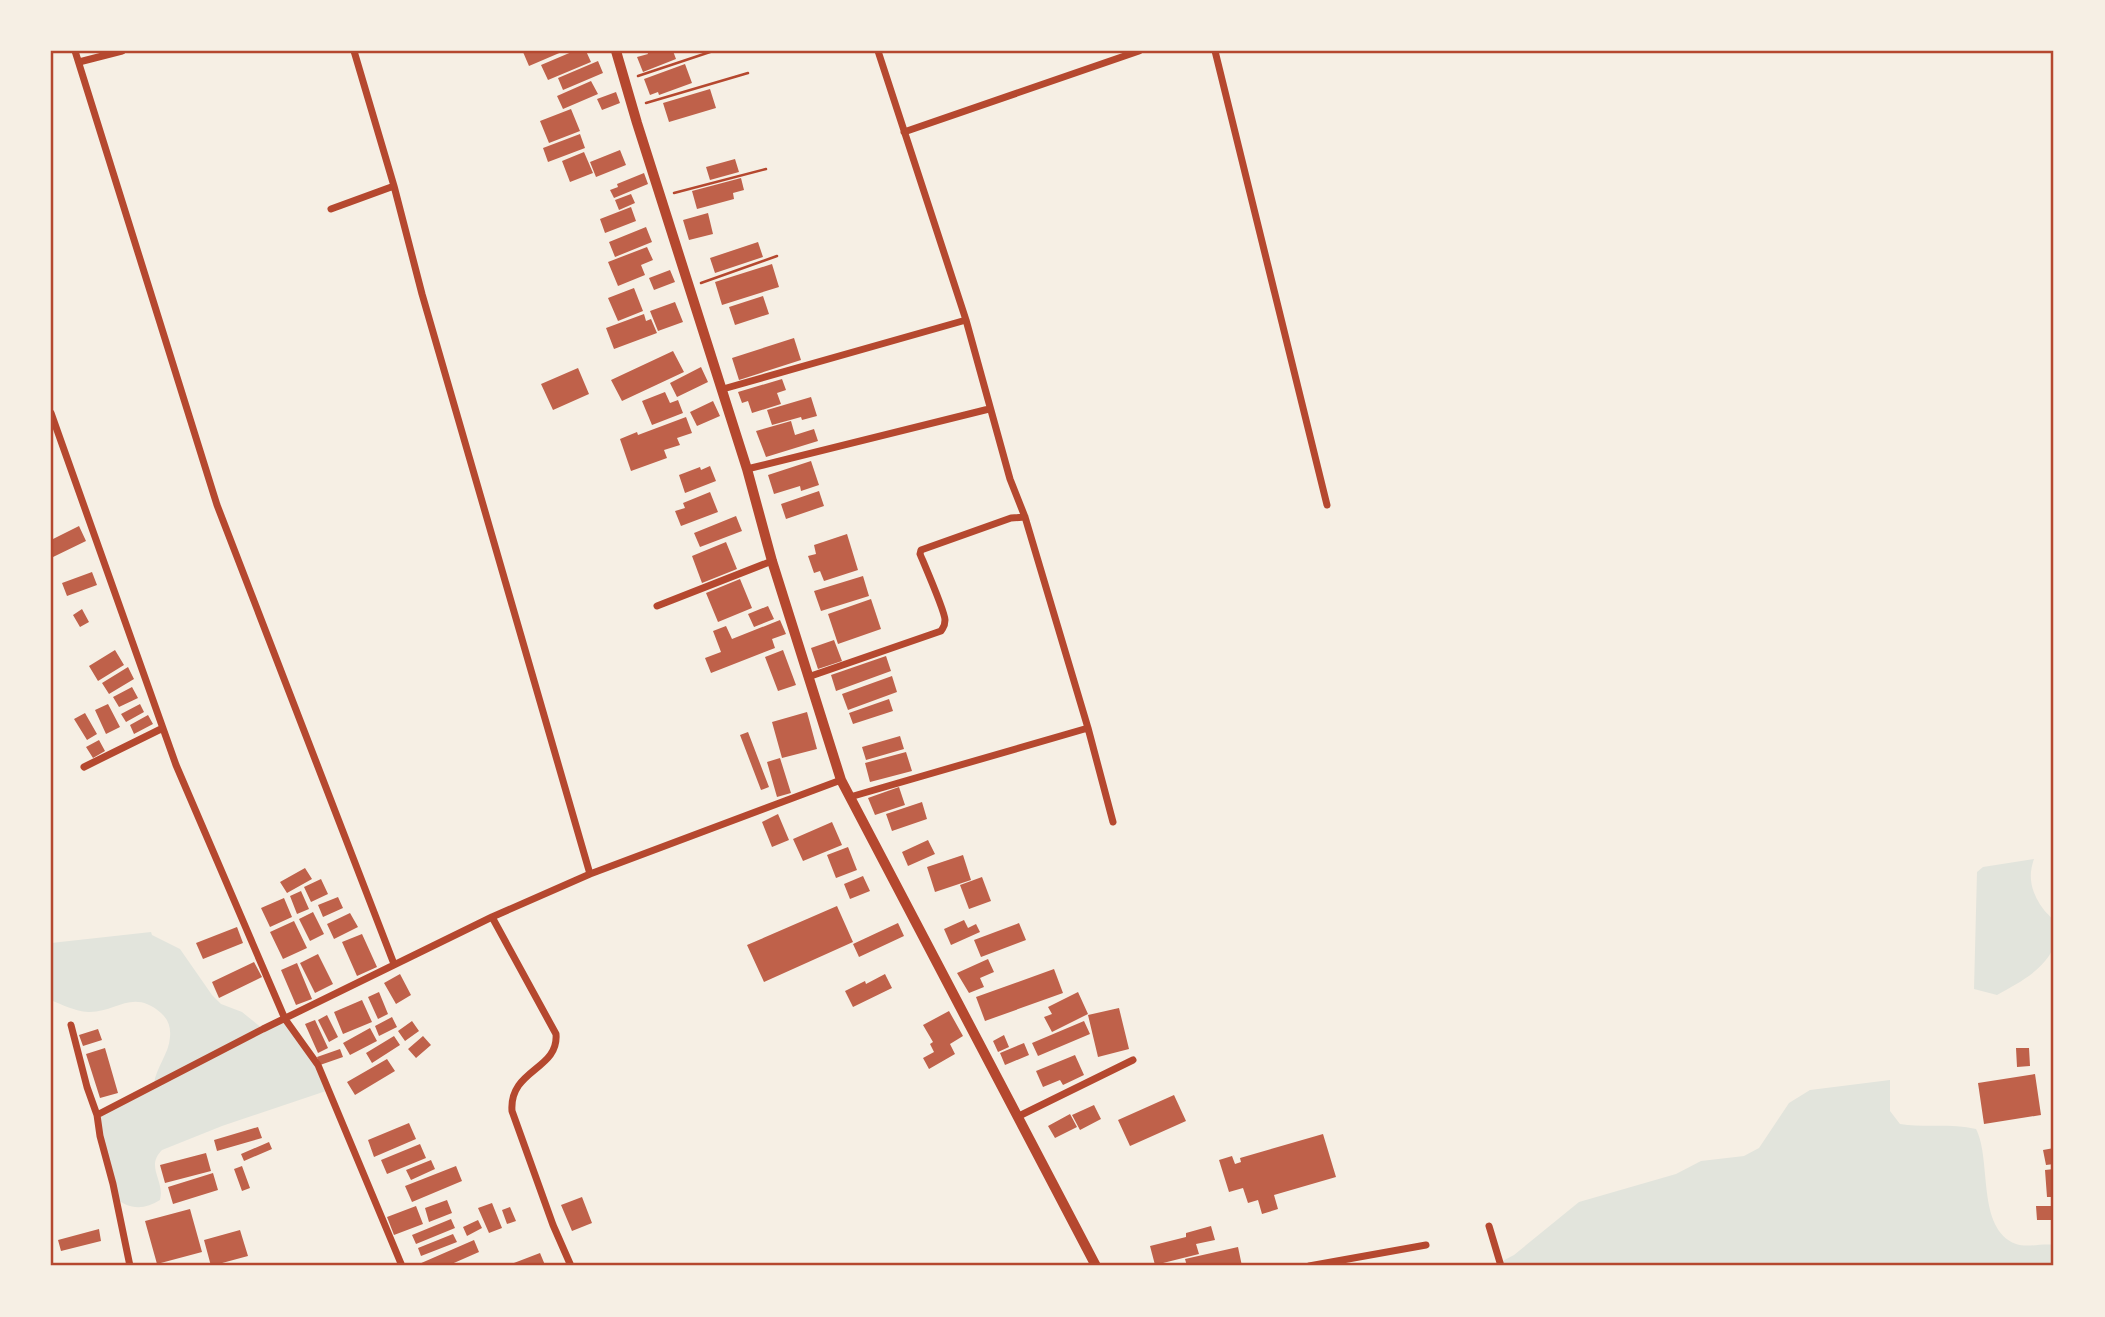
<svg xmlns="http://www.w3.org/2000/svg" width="2105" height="1317" viewBox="0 0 2105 1317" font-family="'Source Sans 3',sans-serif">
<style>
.green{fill:#e2e4dc}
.building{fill:#bf614a}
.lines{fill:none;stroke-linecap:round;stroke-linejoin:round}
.path{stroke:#b5482f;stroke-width:2.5}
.minor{stroke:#b5482f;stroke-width:7}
.primary{stroke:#b5482f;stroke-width:10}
.neatline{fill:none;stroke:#b5482f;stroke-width:2.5}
</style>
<rect width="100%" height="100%" fill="#f6efe4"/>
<path class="green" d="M2034 859C2027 878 2032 894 2044 910 2047 914 2053 918 2054 923 2064 960 2024 980 1997 995L1974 989 1977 872 1983 867Z
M151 932 152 935 180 949 212 995 221 1004 242 1012 263 1029 285 1019 318 1065 329 1090 222 1126 162 1150C145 1167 165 1180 160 1200 145 1210 128 1210 115 1197L97 1119 154 1084C156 1067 169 1054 170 1037 171 1027 168 1019 161 1013 132 988 117 1013 88 1012 75 1011 62 1005 51 1000V943Z
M1890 1080V1111L1900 1124C1925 1128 1951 1123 1976 1129 1992 1160 1976 1229 2016 1244 2027 1248 2042 1243 2054 1245V1266H1493L1514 1255 1579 1202 1676 1174 1701 1161 1744 1156 1759 1148 1789 1103 1810 1090Z"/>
<path class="building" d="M526 51H564L529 66 523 52Z
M574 51H586L591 62 548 80 541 65Z
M647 51H673L676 59 643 72 637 57 648 54Z
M598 61 603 73 563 90 558 78Z
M685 64 692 83 659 95 658 92 650 95 644 79Z
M591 81 598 94 563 109 557 96Z
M710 89 716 108 669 122 663 103Z
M616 92 620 103 602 110 597 99Z
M571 109 580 131 549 143 540 121Z
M580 134 585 148 548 162 543 148Z
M620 150 626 165 596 177 590 162Z
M584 152 593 173 570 182 562 161Z
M735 159 739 172 710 180 706 167Z
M644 173 648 184 614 198 610 190 618 187 617 184Z
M741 178 744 190 733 193 734 199 697 209 692 191Z
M631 194 635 203 619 210 615 200Z
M631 207 636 221 605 233 600 219Z
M708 213 713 234 689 240 683 220Z
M646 227 652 242 615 257 609 242Z
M758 242 763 257 715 273 710 258Z
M647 247 653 260 641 265 645 275 618 286 608 262Z
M772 264 779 287 722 305 715 282Z
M670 270 675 282 654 290 649 278Z
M634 288 643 311 618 321 608 298Z
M763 296 769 314 735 325 729 307Z
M675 302 683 322 658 331 650 311Z
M644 314 646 321 651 319 657 333 614 349 606 328Z
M794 338 801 360 739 380 732 358Z
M673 351 684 372 622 401 611 380Z
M701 367 708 382 677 397 670 383Z
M578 368 589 394 553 410 541 384Z
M782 379 786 390 777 393 781 404 752 413 748 401 742 403 738 392Z
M665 392 670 403 678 400 683 413 652 425 642 401Z
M811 397 817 416 802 420 801 417 772 425 767 410Z
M713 401 720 416 697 426 690 412Z
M686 417 692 433 677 438 680 445 664 450 667 458 631 471 620 439 637 432 638 435Z
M791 421 795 435 814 429 818 441 766 457 756 431Z
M811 461 819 485 801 491 800 486 774 494 768 475Z
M710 466 716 481 685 493 679 475 700 467 701 470Z
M819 491 824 506 786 519 781 504Z
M710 492 718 512 681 526 675 511 685 508 683 503Z
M736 516 742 531 700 547 694 533Z
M79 526 86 541 51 558V540Z
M847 534 858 570 824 581 820 571 814 573 808 556 816 554 814 545Z
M726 542 737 569 702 583 692 556Z
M92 572 97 585 67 596 62 583Z
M863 576 869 596 821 611 814 591Z
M740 579 752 608 718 622 706 593Z
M871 599 881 629 838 644 828 614Z
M768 606 774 619 754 627 748 614Z
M82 609 89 622 80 627 73 615Z
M780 620 786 634 772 639 775 648 711 673 705 658 721 652 713 631 726 626 732 639Z
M834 640 842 661 818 669 811 648Z
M115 650 124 665 98 681 89 666Z
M783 650 796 685 778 691 765 657Z
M886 656 891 671 836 691 831 675Z
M128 667 134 679 109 694 102 683Z
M892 676 897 692 848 710 842 694Z
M132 687 138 698 119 707 113 697Z
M889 699 893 711 853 724 849 713Z
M108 704 120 727 106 734 95 710Z
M140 704 144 712 126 722 121 714Z
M807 712 817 749 782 758 772 722Z
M85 713 97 734 87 740 74 719Z
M148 715 153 724 134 734 130 725Z
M748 732 769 787 761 790 740 735Z
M900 736 904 749 866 760 862 747Z
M99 740 105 751 93 758 86 747Z
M906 752 912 771 870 782 865 763Z
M780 758 791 793 777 797 767 762Z
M899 787 905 805 875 815 868 798Z
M922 802 927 819 892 831 886 814Z
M778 814 789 840 772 847 762 822Z
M832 822 842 845 803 861 793 839Z
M928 840 935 854 908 866 902 852Z
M848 847 857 870 836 878 827 855Z
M963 855 971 880 935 892 927 867Z
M305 868 312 879 287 893 280 882Z
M863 876 870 891 850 899 844 884Z
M982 877 991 901 969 909 960 885Z
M321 879 328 894 311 902 304 887Z
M301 891 309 909 297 914 290 896Z
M338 897 343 908 323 917 318 905Z
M284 898 292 917 270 927 261 908Z
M837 906 853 942 764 982 747 945Z
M313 912 324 934 310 941 299 919Z
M350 913 358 927 334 939 327 924Z
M964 920 968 928 976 924 980 932 951 945 944 929Z
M294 921 307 948 283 959 270 932Z
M898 923 904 936 859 957 853 944Z
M1019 923 1026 940 981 957 974 940Z
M237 927 243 943 203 959 196 943Z
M362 934 377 967 357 976 342 942Z
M318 954 333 984 315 993 300 963Z
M988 959 994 972 980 978 984 987 969 993 957 973Z
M254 962 262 977 219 998 212 982Z
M297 963 312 999 296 1005 281 970Z
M1054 969 1063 993 985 1021 976 997Z
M400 974 411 995 396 1004 384 983Z
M885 974 892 988 853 1007 845 991 865 981 866 984Z
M379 992 388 1014 378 1019 368 997Z
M1078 992 1088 1014 1052 1032 1044 1017 1052 1014 1048 1007Z
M362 1000 372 1022 343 1034 334 1012Z
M1119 1008 1129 1049 1098 1057 1088 1015Z
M949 1011 963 1036 950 1044 955 1054 929 1069 923 1058 934 1052 930 1044 933 1042 923 1025Z
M327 1015 338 1037 329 1042 318 1020Z
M392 1017 397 1027 379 1036 375 1026Z
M315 1020 328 1048 318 1053 305 1024Z
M412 1021 419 1031 405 1041 398 1031Z
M1084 1021 1090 1034 1038 1056 1032 1043Z
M370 1028 377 1041 350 1055 343 1043Z
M98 1029 102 1040 83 1046 79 1035Z
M1004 1035 1009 1047 998 1052 993 1041Z
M394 1036 400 1045 372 1063 366 1053Z
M423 1036 431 1045 416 1058 408 1049Z
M1024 1043 1029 1055 1005 1065 1000 1053Z
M105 1048 118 1093 100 1098 86 1054Z
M2016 1048H2029L2030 1066 2017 1067Z
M340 1049 343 1057 320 1065 317 1057Z
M1075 1055 1084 1075 1063 1085 1060 1080 1043 1087 1036 1071Z
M387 1059 395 1071 355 1095 347 1082Z
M2035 1074 2041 1115 1984 1124 1978 1083Z
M1174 1095 1186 1121 1130 1146 1118 1120Z
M1094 1105 1101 1119 1080 1130 1072 1115Z
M1070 1114 1077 1127 1055 1138 1048 1126Z
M409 1123 416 1139 374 1157 368 1140Z
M258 1127 262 1138 217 1151 214 1140Z
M1323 1134 1336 1177 1274 1195 1278 1209 1262 1214 1258 1200 1248 1203 1243 1188 1229 1192 1219 1160 1232 1156 1235 1164 1241 1162 1240 1158Z
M269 1142 272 1149 244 1161 241 1154Z
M420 1144 426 1158 387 1174 381 1160Z
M2054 1148V1164L2046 1165 2043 1150Z
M206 1153 211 1171 165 1183 160 1165Z
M431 1160 435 1169 411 1180 406 1170Z
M242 1166 250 1188 242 1191 234 1169Z
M456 1166 462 1181 412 1202 405 1186Z
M2054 1169V1197H2047L2045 1170Z
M213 1173 218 1190 173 1204 168 1187Z
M582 1197 592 1223 572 1231 561 1205Z
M447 1200 452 1213 429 1222 425 1208Z
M492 1203 502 1228 489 1233 478 1208Z
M416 1206 423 1224 394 1235 387 1217Z
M2036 1206H2054V1220H2037Z
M510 1207 516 1221 507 1224 502 1210Z
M190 1209 202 1252 157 1264 145 1221Z
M451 1219 455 1228 416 1244 412 1235Z
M478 1220 482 1228 467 1236 463 1227Z
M1211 1226 1215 1240 1196 1244 1199 1254 1155 1265 1150 1246 1186 1237V1233Z
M99 1229 101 1241 61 1251 58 1240Z
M240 1230 248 1256 211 1266 204 1240Z
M453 1234 457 1242 421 1256 418 1248Z
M474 1240 479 1252 447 1266H420L419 1264Z
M1238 1247 1242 1266H1187L1185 1259Z
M540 1253 545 1265 506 1266Z"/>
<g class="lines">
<path class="path" d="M638 76 713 51
M646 103 748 73
M674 193 766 169
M701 283 777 256"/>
<path class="minor" d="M75 51 217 505 394 964
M354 51 394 186 422 294 590 874
M878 51 966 320 1010 479 1025 517 1088 728 1113 822
M1215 51 1327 505
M79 62 122 51
M904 132 1139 51
M331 209 394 186
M723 389 966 320
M51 413 176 765 285 1019 318 1065 402 1266
M747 469 989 409
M657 606 772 561
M808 677 941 631C944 626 945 626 945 620 945 612 925 566 920 554L921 550 1011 518 1025 517
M84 767 161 729
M850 797 1088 728
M492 917 556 1034C559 1070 509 1069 512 1111L553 1225 571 1266
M71 1025 87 1087 97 1115
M1019 1116 1133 1060
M1489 1226 1501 1266
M130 1266 113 1184 100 1136 97 1115 263 1029 492 917 590 874 841 780
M1309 1266 1426 1245"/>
<path class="primary" d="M616 51 637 123 747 469 772 561 841 780 1096 1266"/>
</g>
<rect width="2105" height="1317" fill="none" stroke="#f6efe4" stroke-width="105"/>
<rect x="52" y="52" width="2000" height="1212" class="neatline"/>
</svg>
